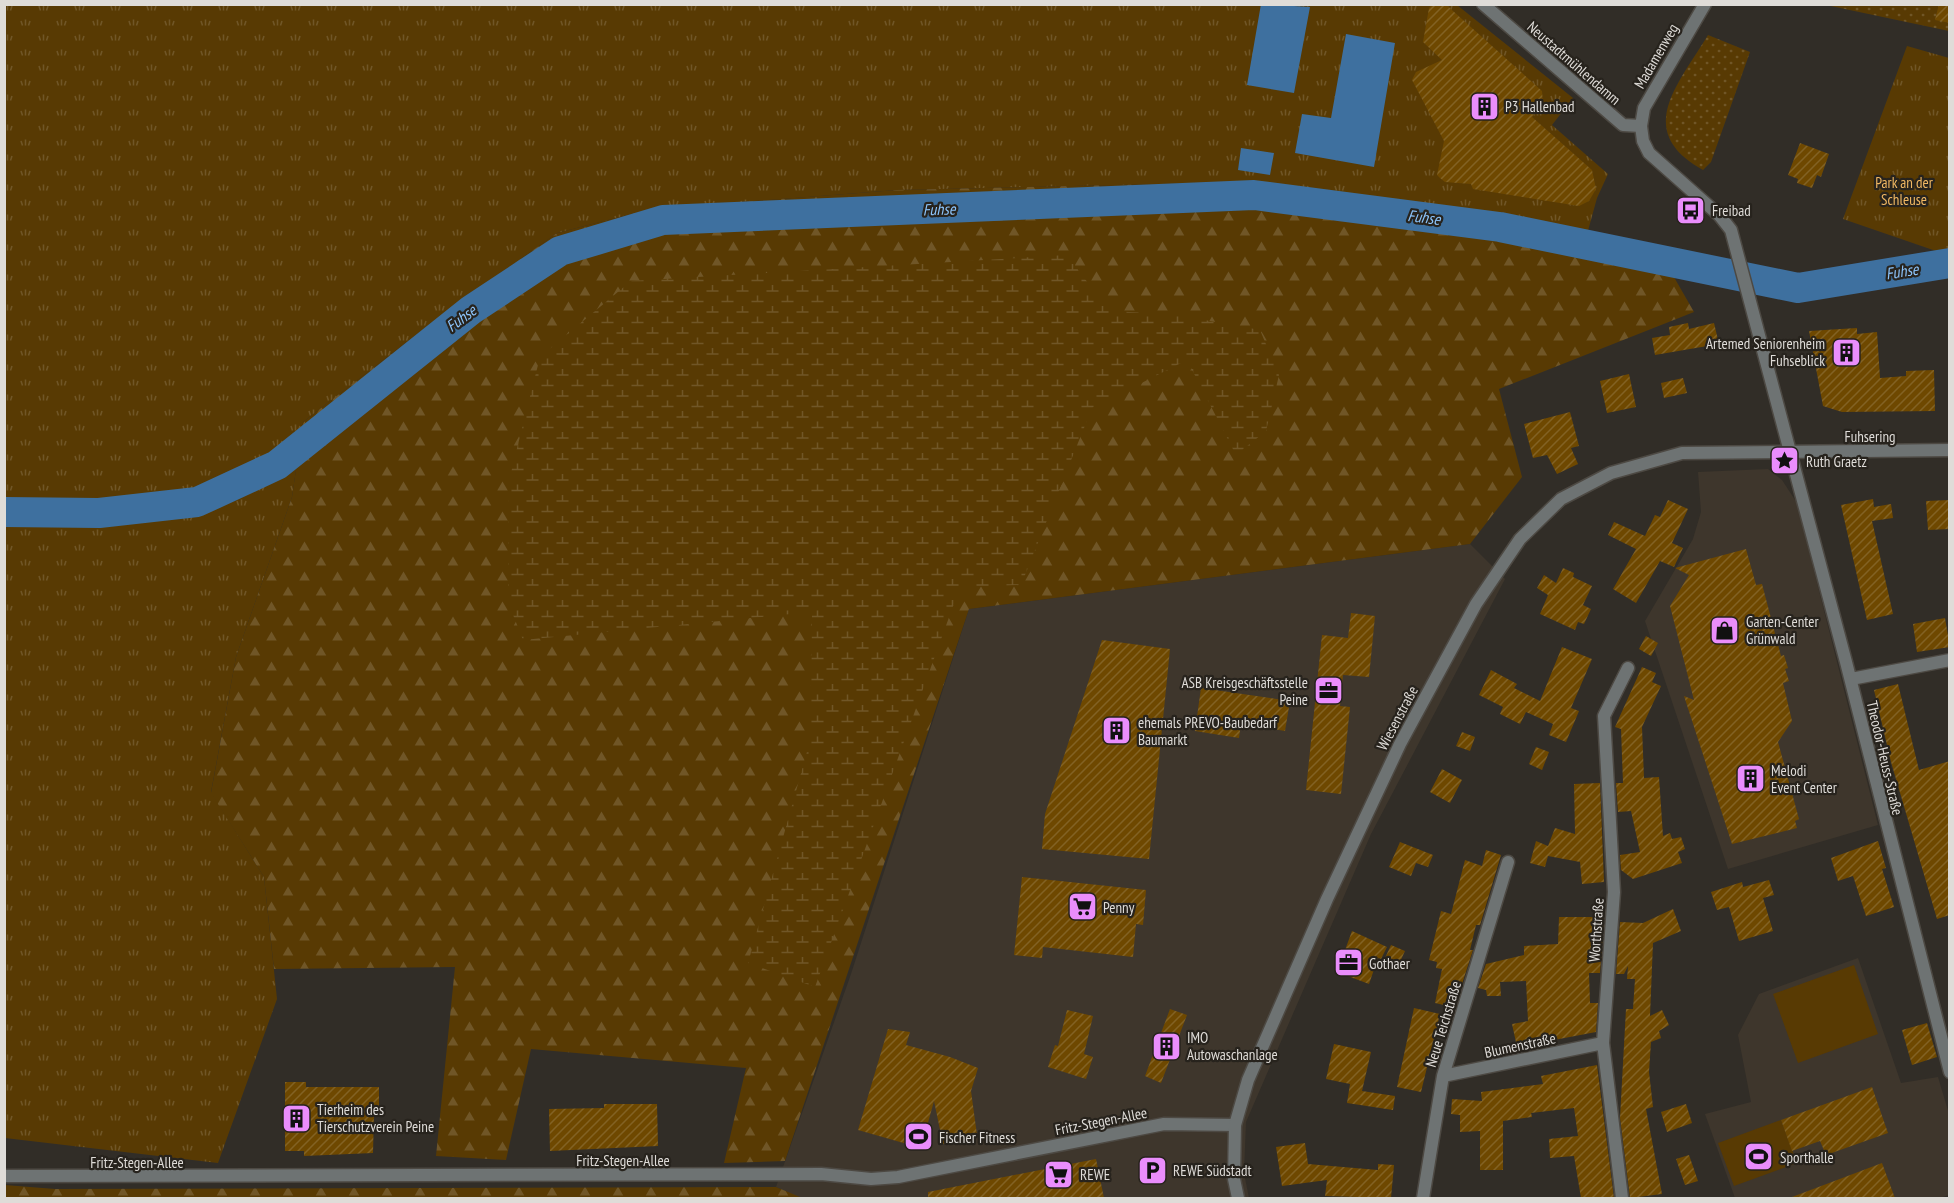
<svg xmlns="http://www.w3.org/2000/svg" width="1954" height="1203" viewBox="0 0 1954 1203" font-family="'PT Sans Narrow',sans-serif">
<style>
.built{fill:#3e362c}
.grass{fill:url(#grass-tufts)}
.forest{fill:url(#forest-firs)}
.wetland{fill:url(#wetland-marsh)}
.garden{fill:url(#garden-dots)}
.pitch{fill:#583a03}
.water{fill:#3e709f}
.lines{fill:none;stroke-linecap:round;stroke-linejoin:round}
.river{stroke:#3e709f;stroke-width:30}
.building{fill:url(#building-hatch)}
.minor-casing{stroke:#4d4943;stroke-width:15}
.tertiary-casing{stroke:#4d4943;stroke-width:15}
.minor{stroke:#6e7373;stroke-width:12}
.tertiary{stroke:#6e7373;stroke-width:12}
.labels{text-anchor:middle;dominant-baseline:central;stroke-width:4.5;stroke-linejoin:round;paint-order:stroke}
.street-label{font-size:15px;fill:#dfdcd8;stroke:#27231d}
.poi-label{font-size:15px;fill:#dfdcd8;stroke:#27231d;text-anchor:start}
.park-label{font-size:15px;fill:#f1b863;stroke:#27231d}
.water-label{font-size:16px;font-style:italic;fill:#8dc5fc;stroke:#27231d}
</style>
<defs>
<pattern id="grass-tufts" width="24" height="20" patternUnits="userSpaceOnUse" patternTransform="scale(1.5)"><rect width="24" height="20" fill="#583a03"/><path d="M3 7l-1-3M5 7V3M7 7l1-3M15 17l-1-3M17 17v-4M19 17l1-3" fill="none" stroke="#705627"/></pattern>
<pattern id="forest-firs" width="22" height="20" patternUnits="userSpaceOnUse" patternTransform="scale(1.5)"><rect width="22" height="20" fill="#583a03"/><path d="M5 1l3.5 6h-7zM16 11l3.5 6h-7z" fill="#705627"/></pattern>
<pattern id="wetland-marsh" width="20" height="14" patternUnits="userSpaceOnUse" patternTransform="scale(1.5)"><rect width="20" height="14" fill="#583a03"/><path d="M1 5h8M5 5V1M11 12h8M15 12V8" fill="none" stroke="#705627"/></pattern>
<pattern id="garden-dots" width="8" height="8" patternUnits="userSpaceOnUse" patternTransform="scale(1.5)"><rect width="8" height="8" fill="#583a03"/><path d="M2 2h.1M6 6h.1" fill="none" stroke="#705627" stroke-width="1.8" stroke-linecap="round"/></pattern>
<pattern id="building-hatch" width="6" height="6" patternUnits="userSpaceOnUse" patternTransform="scale(1.5)"><rect width="6" height="6" fill="#6e4800"/><path d="M-1 1l2-2M0 6l6-6M5 7l2-2" fill="none" stroke="#826224"/></pattern>
</defs>
<rect width="100%" height="100%" fill="#312d27"/>
<path class="built" d="M1768 469 1782 480 1797 503 1878 825 1728 869 1645 621 1693 539 1701 512 1698 472Z
M1470 544 1505 579 1371 834 1246 1122 1244 1173 1249 1198H800L776 1187 851 974 969 609Z
M1858 958 1901 1083 1938 1077 1949 1114V1195L1940 1198H1895L1882 1164 1804 1193 1806 1198H1735L1705 1114 1751 1102 1738 1035 1759 994Z"/>
<path class="grass" d="M5 5H1457L1573 98 1552 125 1608 174 1597 198 1586 238 1250 182 897 190 651 209 557 233 439 317 303 422 292 497 236 657 211 792 264 877 277 999 218 1163 5 1138Z
M1907 46 1949 58V257L1937 259 1936 251 1843 219Z"/>
<path class="forest" d="M1250 182 1496 221 1659 251 1694 312 1499 389 1522 477 1470 544 969 609 785 1161 724 1163 746 1068 531 1049 506 1160 436 1156 455 967 274 969 264 877 211 793 236 657 292 497 303 422 439 317 557 233 651 209 897 190Z
M5 1185 55 1189 776 1187 800 1197 5 1198Z"/>
<path class="wetland" d="M1067 255 1109 311 1171 314 1260 330 1279 375 1266 431 1236 455 1187 360 1092 408 1021 585 960 587 815 987 748 963 810 741 812 612 523 640 508 602 509 480 540 357 631 281Z"/>
<path class="garden" d="M1826 5H1949V31Z
M1708 35 1750 52 1711 162 1703 170C1633 131 1678 85 1708 35Z"/>
<path class="pitch" d="M1854 965 1878 1034 1798 1063 1773 994Z
M1781 1120 1797 1163 1734 1186 1718 1143Z"/>
<path class="water" d="M1261 4 1310 7 1294 93 1247 85Z
M1346 34 1395 43 1374 167 1295 153 1302 114 1331 118Z
M1241 148 1274 153 1270 175 1238 170Z"/>
<g class="lines">
<path class="river" d="M4 512 99 513 197 502 277 465 471 310 560 251 663 220 1254 195 1500 227 1798 288 1950 263"/>
</g>
<path class="building" d="M1433 4 1448 6 1453 11 1542 91 1543 104 1532 117 1592 170 1596 189 1589 201 1579 206 1473 189 1471 184 1445 182 1440 178 1437 175 1444 141 1412 80 1416 72 1442 60 1423 42 1429 8Z
M1939 4H1950V23L1935 20Z
M1800 143 1829 154 1821 177 1817 175 1812 188 1797 183 1798 179 1788 175Z
M1688 323 1689 329 1714 323 1719 344 1655 355 1652 338 1670 335 1669 327Z
M1857 328V334L1877 332 1880 378 1906 376V371L1934 370 1935 411 1842 412 1823 406 1809 331Z
M1629 374 1636 407 1607 413 1600 381Z
M1683 378 1687 393 1664 398 1661 383Z
M1570 412 1579 446 1571 448 1578 464 1557 474 1547 455 1533 458 1524 424Z
M1873 499 1874 507 1891 504 1893 518 1872 521 1893 614 1867 620 1841 505Z
M1668 500 1688 509 1672 543 1683 548 1674 567 1660 561 1636 603 1613 589 1636 549 1608 535 1614 522 1645 536 1655 515 1660 517Z
M1950 500V529L1928 530 1926 501Z
M1746 549 1756 585 1762 584 1781 656 1784 655 1788 668 1785 669 1789 681 1783 683 1792 721 1778 742 1799 819 1795 821 1797 828 1732 844 1684 696 1694 700 1670 606 1689 575 1675 568Z
M1563 568 1574 573 1573 577 1592 586 1583 605 1591 609 1584 624 1578 622 1575 630 1540 614 1548 595 1537 588 1544 575 1556 583Z
M1351 613 1375 616 1369 677 1343 675 1340 706 1350 707 1341 794 1306 790 1322 635 1348 638Z
M1945 618 1950 647 1917 652 1913 624Z
M1646 636 1658 643 1651 656 1639 649Z
M1102 640 1170 649 1149 859 1042 849 1045 814Z
M1562 647 1592 659 1571 708 1579 711 1566 742 1549 735 1553 724 1526 712 1520 724 1500 714 1503 707 1479 695 1491 670 1517 684 1514 688 1540 701Z
M1642 667 1656 673 1652 682 1661 686 1642 727 1644 778 1659 777 1663 836 1670 833 1672 839 1681 837 1685 849 1678 852 1682 863 1633 879 1621 870 1620 855 1640 852 1631 811 1618 812 1616 783H1623L1621 729 1615 727Z
M1898 684 1919 770 1950 761V915L1937 919 1891 762 1874 690Z
M1201 688 1290 701 1285 731 1241 724 1239 738 1195 731Z
M1462 732 1475 737 1470 751 1456 746Z
M1536 747 1549 752 1542 770 1529 764Z
M1442 769 1462 780 1450 803 1430 792Z
M1600 783 1604 882 1582 884 1580 862 1548 856 1545 867 1530 863 1536 841 1548 846 1555 828 1575 834 1574 784Z
M1878 841 1886 868 1882 869 1894 907 1866 916 1853 876 1838 881 1831 858Z
M1400 842 1433 855 1428 867 1416 863 1411 876 1389 867Z
M1486 850 1501 855 1480 925H1476L1470 950H1473L1462 984 1454 982 1448 1006 1435 1003 1442 969 1436 968 1437 962 1429 960 1441 911 1451 914 1465 860 1482 866Z
M1022 877 1146 890 1143 925 1136 924 1133 957 1043 947 1042 958 1014 955Z
M1769 880 1774 895 1763 898 1773 931 1739 941 1729 907 1717 910 1711 892 1742 882 1743 887Z
M1673 909 1681 931 1653 943 1650 1016 1662 1010 1669 1025 1659 1031 1661 1038 1651 1042 1649 1072 1653 1107 1646 1109 1662 1194 1630 1198 1620 1118 1626 1009H1633L1635 979H1627L1628 966 1624 974H1616L1620 922 1643 923Z
M1559 917H1604L1600 973H1589L1590 1003H1598L1596 1032 1517 1047 1512 1024 1528 1021 1526 981 1500 982 1501 996H1487L1486 990 1478 988 1486 964 1524 955V946L1558 944Z
M1352 931 1387 947 1381 959 1378 958 1369 984 1337 972Z
M1391 945 1405 951 1399 964 1385 958Z
M1414 1008 1440 1014 1421 1092 1397 1087Z
M1170 1009 1187 1015 1161 1083 1145 1076Z
M1067 1010 1093 1016 1084 1054 1093 1057 1086 1079 1048 1067 1055 1045 1058 1046Z
M1927 1023 1937 1057 1912 1065 1902 1030Z
M888 1029 910 1032 906 1045 950 1057 978 1068 971 1091 977 1135 943 1144 934 1101 921 1148 858 1130Z
M1334 1044 1371 1052 1362 1091 1395 1096 1393 1110 1347 1103 1350 1084 1326 1079Z
M1597 1065 1614 1198H1581L1574 1156 1550 1158 1549 1139 1578 1136 1574 1108 1531 1113 1532 1117 1503 1121V1170H1480V1131L1460 1132V1115L1451 1114 1452 1099 1482 1101 1481 1092 1543 1084 1541 1076Z
M285 1082H306V1087H379V1112H374L373 1153 304 1156V1151H285Z
M1872 1087 1888 1133 1826 1155 1820 1141 1792 1151 1781 1120Z
M604 1104H657L658 1146 550 1151 549 1109 604 1108Z
M1686 1104 1692 1123 1667 1132 1661 1112Z
M1305 1143 1308 1164 1378 1170V1164L1394 1165 1391 1198 1325 1196 1327 1180 1282 1186 1276 1147Z
M1689 1155 1698 1181 1685 1185 1676 1159Z
M1096 1159 1104 1198H928V1192Z
M1882 1163 1895 1198H1792V1197Z"/>
<g class="lines">
<defs>
<path id="minor" d="M1483 4 1623 125 1641 126
M1705 4 1644 108 1641 126 1643 141 1649 153 1720 216 1731 230 1846 662 1950 1072
M1851 679 1950 660
M1443 1076 1603 1043
M4 1176 821 1174 871 1179 898 1177 1164 1124 1235 1125
M1423 1198 1443 1076 1508 862
M1622 1198 1603 1043 1614 892 1604 716 1628 668"/>
<path id="tertiary" d="M1238 1198 1234 1179 1235 1125 1248 1080 1327 899 1400 744 1476 604 1520 539 1561 499 1611 473 1682 453 1950 450"/>
</defs>
<use href="#minor" class="minor-casing"/>
<use href="#tertiary" class="tertiary-casing"/>
<use href="#minor" class="minor"/>
<use href="#tertiary" class="tertiary"/>
</g>
<defs>
<symbol id="building-square" viewBox="-11 -11 22 22"><rect x="-9" y="-9" width="18" height="18" rx="4" fill="#ea8dfc" stroke="#27231d"/><path d="M-4-6H4V6H1V3H-1V6H-4ZM-2.5-4.3h1.7v1.8h-1.7ZM.8-4.3h1.7v1.8H.8ZM-2.5-1h1.7V.8h-1.7ZM.8-1h1.7V.8H.8Z" fill="#111"/></symbol>
<symbol id="bus-square" viewBox="-11 -11 22 22"><rect x="-9" y="-9" width="18" height="18" rx="4" fill="#ea8dfc" stroke="#27231d"/><path d="M-5-6H5V4H4V6H2V4H-2V6H-4V4H-5ZM-3.5-4V0h7V-4ZM-3.5 1.2v1.5H-2V1.2ZM2 1.2v1.5H3.5V1.2Z" fill="#111"/></symbol>
<symbol id="sight-square" viewBox="-11 -11 22 22"><rect x="-9" y="-9" width="18" height="18" rx="4" fill="#ea8dfc" stroke="#27231d"/><path d="M0-6L1.8-2.2L6-1.7L2.9 1.2L3.7 5.4L0 3.3L-3.7 5.4L-2.9 1.2L-6-1.7L-1.8-2.2Z" fill="#111"/></symbol>
<symbol id="shop-square" viewBox="-11 -11 22 22"><rect x="-9" y="-9" width="18" height="18" rx="4" fill="#ea8dfc" stroke="#27231d"/><path d="M-5-2.5h2.3a2.7 3.5 0 0 1 5.4 0H5L5.5 6h-11ZM-1.5-2.5h3a1.5 2.3 0 0 0-3 0Z" fill="#111"/></symbol>
<symbol id="office-square" viewBox="-11 -11 22 22"><rect x="-9" y="-9" width="18" height="18" rx="4" fill="#ea8dfc" stroke="#27231d"/><path d="M-6-3h4V-5.5h4V-3h4V5H-6ZM-1-4.5V-3h2v-1.5ZM-6 0V1H6V0Z" fill="#111"/></symbol>
<symbol id="supermarket-square" viewBox="-11 -11 22 22"><rect x="-9" y="-9" width="18" height="18" rx="4" fill="#ea8dfc" stroke="#27231d"/><path d="M-6-5.5h2.5l.6 2H6L4.5 2H-2.5L-4.4-4H-6ZM-1.5 3.2a1.3 1.3 0 1 0 .1 0ZM3 3.2a1.3 1.3 0 1 0 .1 0Z" fill="#111"/></symbol>
<symbol id="stadium-square" viewBox="-11 -11 22 22"><rect x="-9" y="-9" width="18" height="18" rx="4" fill="#ea8dfc" stroke="#27231d"/><path d="M0-5a6.5 5 0 1 0 0 10a6.5 5 0 1 0 0-10ZM-3.5-1.8h7v3.6h-7Z" fill="#111"/></symbol>
<symbol id="parking-square" viewBox="-11 -11 22 22"><rect x="-9" y="-9" width="18" height="18" rx="4" fill="#ea8dfc" stroke="#27231d"/><path d="M-3.5-5.5H1a3.5 3.5 0 0 1 0 7H-1V5.5H-3.5ZM-1-3.4V-.6H.8a1.4 1.4 0 0 0 0-2.8Z" fill="#111"/></symbol>
</defs>
<g fill-rule="evenodd">
<use href="#building-square" x="1468" y="90" width="33" height="33"/>
<use href="#bus-square" x="1674" y="194" width="33" height="33"/>
<use href="#building-square" x="1830" y="336" width="33" height="33"/>
<use href="#sight-square" x="1768" y="444" width="33" height="33"/>
<use href="#shop-square" x="1708" y="614" width="33" height="33"/>
<use href="#office-square" x="1312" y="674" width="33" height="33"/>
<use href="#building-square" x="1100" y="714" width="33" height="33"/>
<use href="#building-square" x="1734" y="762" width="33" height="33"/>
<use href="#supermarket-square" x="1066" y="890" width="33" height="33"/>
<use href="#office-square" x="1332" y="946" width="33" height="33"/>
<use href="#building-square" x="1150" y="1030" width="33" height="33"/>
<use href="#building-square" x="280" y="1102" width="33" height="33"/>
<use href="#stadium-square" x="902" y="1120" width="33" height="33"/>
<use href="#stadium-square" x="1742" y="1140" width="33" height="33"/>
<use href="#parking-square" x="1136" y="1154" width="33" height="33"/>
<use href="#supermarket-square" x="1042" y="1158" width="33" height="33"/>
</g>
<g class="labels">
<g class="street-label">
<text transform="translate(1656 56) rotate(-60)">Madamenweg</text>
<text transform="translate(1574 63) rotate(41)">Neustadtmühlendamm</text>
<text x="1870" y="436">Fuhsering</text>
<text transform="translate(1397 718) rotate(-62)">Wiesenstraße</text>
<text transform="translate(1885 758) rotate(77)">Theodor-Heuss-Straße</text>
<text transform="translate(1596 930) rotate(-86)">Worthstraße</text>
<text transform="translate(1443 1024) rotate(-73)">Neue Teichstraße</text>
<text transform="translate(1520 1045) rotate(-12)">Blumenstraße</text>
<text transform="translate(1101 1121) rotate(-11)">Fritz-Stegen-Allee</text>
<text x="623" y="1160">Fritz-Stegen-Allee</text>
<text x="137" y="1162">Fritz-Stegen-Allee</text>
</g>
<g class="poi-label">
<text x="1505" y="106">P3 Hallenbad</text>
<text x="1712" y="210">Freibad</text>
<text x="1825" y="343" text-anchor="end">Artemed Seniorenheim<tspan x="1825" dy="17">Fuhseblick</tspan></text>
<text x="1806" y="461">Ruth Graetz</text>
<text x="1746" y="621">Garten-Center<tspan x="1746" dy="17">Grünwald</tspan></text>
<text x="1308" y="682" text-anchor="end">ASB Kreisgeschäftsstelle<tspan x="1308" dy="17">Peine</tspan></text>
<text x="1138" y="722">ehemals PREVO-Baubedarf<tspan x="1138" dy="17">Baumarkt</tspan></text>
<text x="1771" y="770">Melodi<tspan x="1771" dy="17">Event Center</tspan></text>
<text x="1103" y="907">Penny</text>
<text x="1369" y="963">Gothaer</text>
<text x="1187" y="1037">IMO<tspan x="1187" dy="17">Autowaschanlage</tspan></text>
<text x="317" y="1109">Tierheim des<tspan x="317" dy="17">Tierschutzverein Peine</tspan></text>
<text x="939" y="1137">Fischer Fitness</text>
<text x="1780" y="1157">Sporthalle</text>
<text x="1173" y="1170">REWE Südstadt</text>
<text x="1080" y="1174">REWE</text>
</g>
<g class="park-label">
<text x="1904" y="182">Park an der<tspan x="1904" dy="17">Schleuse</tspan></text>
</g>
<g class="water-label">
<text transform="translate(939 209) rotate(-2)">Fuhse</text>
<text transform="translate(1424 217) rotate(7)">Fuhse</text>
<text transform="translate(1902 271) rotate(-9)">Fuhse</text>
<text transform="translate(461 318) rotate(-37)">Fuhse</text>
</g>
</g>
<rect width="1954" height="1203" fill="none" stroke="#dfdcd8" stroke-width="12"/>
</svg>
